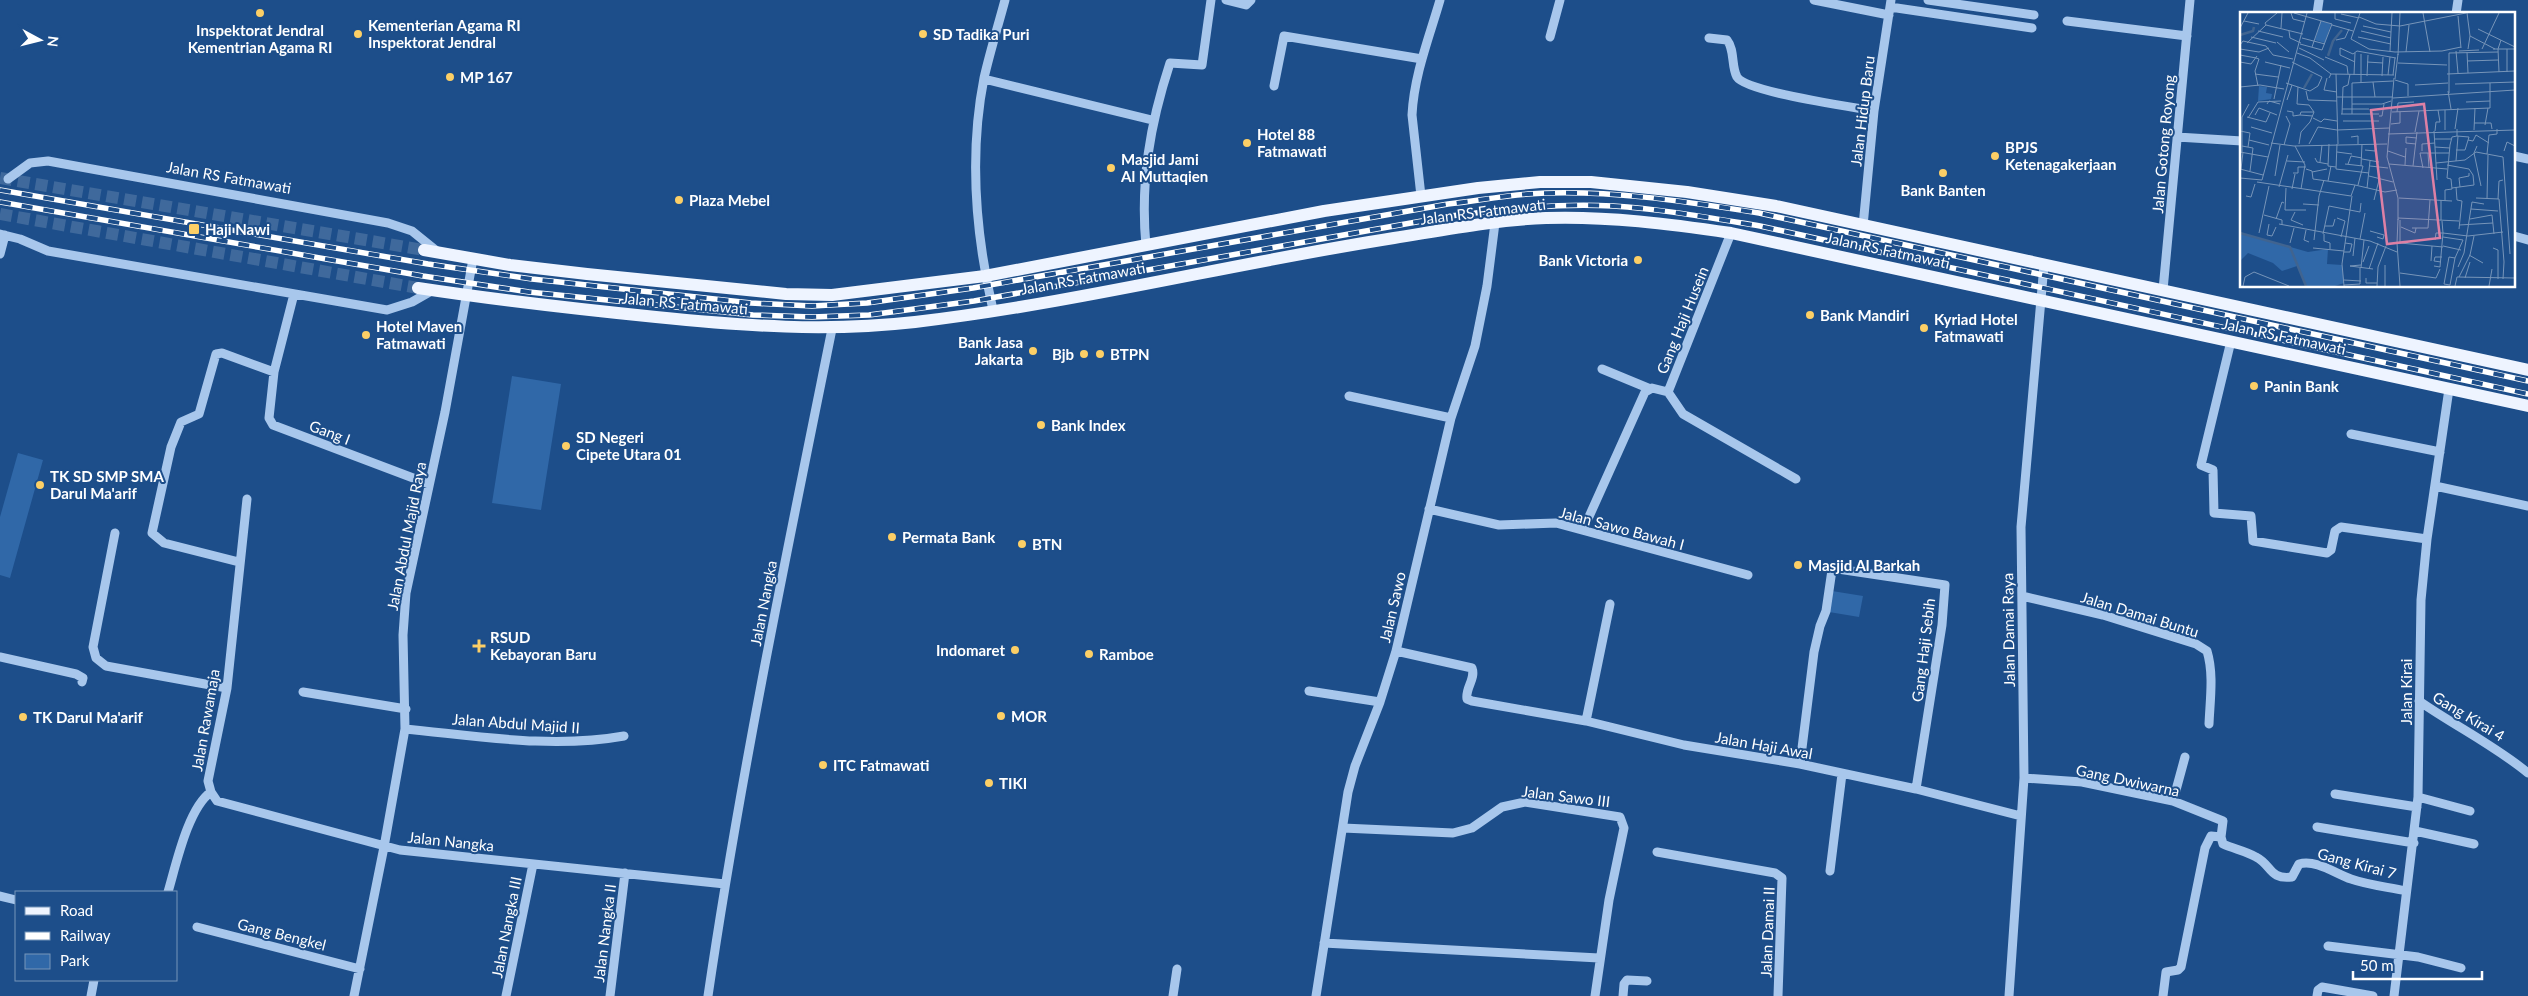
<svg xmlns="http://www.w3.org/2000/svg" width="2528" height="996" viewBox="0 0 2528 996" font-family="Lato,sans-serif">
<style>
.green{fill:#3068a8}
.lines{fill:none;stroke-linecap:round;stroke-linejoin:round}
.major-tunnel{stroke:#3f699c;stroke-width:12;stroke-dasharray:12 6;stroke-linecap:butt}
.minor{stroke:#a8c7ec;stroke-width:9}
.major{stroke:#eef4ff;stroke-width:12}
.rail-casing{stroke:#fff;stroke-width:5.5}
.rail{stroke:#1d4e8a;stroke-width:4;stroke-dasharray:11;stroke-linecap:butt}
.poi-dot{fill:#fccf66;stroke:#1d4e8a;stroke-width:2}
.labels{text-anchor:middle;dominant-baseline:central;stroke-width:4;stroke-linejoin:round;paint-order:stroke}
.poi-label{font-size:15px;font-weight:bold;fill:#fff;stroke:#1d4e8a;text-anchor:start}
.street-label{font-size:15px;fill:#fff;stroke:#1d4e8a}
.inset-river{fill:none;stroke:#406490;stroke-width:2.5}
.inset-road{fill:none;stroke:#7795b9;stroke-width:1}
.view{fill:#dd80a5;fill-opacity:0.15;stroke:#dd80a5;stroke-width:2.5}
.inset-edge{fill:none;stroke:#fff;stroke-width:2.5}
</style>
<rect width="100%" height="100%" fill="#1d4e8a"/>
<path class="green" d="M512 376 561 384 541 510 492 503Z
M18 453 43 460 10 578 0 575V517Z
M1832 591 1863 596 1859 617 1829 612Z"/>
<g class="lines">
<path class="major-tunnel" d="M0 178 424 250
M0 214 418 288"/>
<path class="minor" d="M1226 0 1246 5 1251 0
M1814 0 1889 15
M1928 0 2034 15
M1890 7 2032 28
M2317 14 2319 0
M2456 14 2458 0
M2067 21 2187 36
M1550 37 1560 0
M1709 38 1727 40C1735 50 1731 66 1737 77 1746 92 1853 107 1874 111
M984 79 1152 120
M1274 86 1284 36 1422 59
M2177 137 2242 141
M2514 156 2528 159
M8 179 30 163 48 161 388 223 412 231 438 252
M1421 196 1412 115C1414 75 1429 38 1440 0
M1863 226 1874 111 1891 0
M0 234 20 239 48 251 387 310 412 302 433 290
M2514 236 2528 240
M1146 246C1140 182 1150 124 1170 63L1202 65 1211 0
M0 254 5 235
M2163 290 2190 0
M993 310C976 236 969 154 984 78 990 52 998 26 1005 0
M2231 341 2201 465 2213 470 2214 513 2251 516 2253 541 2327 553 2331 550 2335 531 2341 527 2427 539
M1602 369 1648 388
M274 372 269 418 273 425 429 484
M1668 392 1731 233
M1668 392 1683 414 1796 479
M1349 396 1451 418
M2351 434 2440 452
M2435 486 2528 506
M247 499 227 688 208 781 211 792 217 801 400 850 725 884
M1429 509 1499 525 1556 523 1748 575
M1583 530 1645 392 1652 388 1668 392
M115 533 93 647 96 658 106 666 227 688
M239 562 164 543 152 533 171 447 181 422 199 414 216 354 222 353 274 372 294 294
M2022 596 2103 615 2196 644 2207 651C2214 674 2210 700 2209 724
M1396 651 1472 668C1476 679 1465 688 1467 699L1472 701 1586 721 1684 745 1800 764 1916 789 2021 816
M0 657 76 674 83 678 82 682
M1309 691 1380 702
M303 692 406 709
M2419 701C2455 726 2494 745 2528 773
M1586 721 1610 604
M405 729C478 736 552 749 624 736
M1800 764 1814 652 1820 626 1826 611 1832 570 1838 569 1945 585 1942 625 1916 789
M2024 778 2082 782 2173 801 2223 821 2221 837 2223 844C2234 849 2246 851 2256 857 2272 865 2269 880 2292 877L2299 864C2316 859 2336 874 2351 879 2368 885 2388 887 2406 891
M2335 794 2417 807
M2418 797 2470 811
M2173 801 2185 757
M2317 827 2414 843
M1343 828 1453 833 1472 828 1502 807 1525 802 1620 817 1624 828 1609 900 1595 996
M2415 831 2474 844
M1657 852 1775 873 1782 878 1778 996
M1830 871 1842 774
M168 892C176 865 188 808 211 792
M0 896 16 900
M197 927 360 969
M1324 943 1599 958
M2328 946 2418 957 2461 968
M91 996 94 980
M354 996 384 847 405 729 403 635 406 593 445 412 473 259
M506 996 533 864
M610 996 625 873
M708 996C741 772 787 551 832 329
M1173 996 1177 969
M1316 996 1348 792 1355 766 1380 702 1396 651 1451 418 1475 346 1487 286 1495 223
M1623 996 1624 984 1627 980 1647 981
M2009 996 2024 778 2021 527 2044 265
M2163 996 2166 972 2178 970 2181 967 2205 848 2211 836 2221 837
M2317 996 2318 990 2322 987 2373 996
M2394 996 2418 797 2421 600 2427 539 2449 389"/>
<path class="major" d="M424 250 510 265 587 274 786 294 832 295 985 276 1324 211 1478 188 1540 182H1591L1687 192 1776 206 2528 370
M418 288C497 300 577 309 656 317 745 326 826 332 915 322 1076 303 1234 263 1394 238 1444 230 1495 220 1546 218 1608 216 1670 224 1731 233L2528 406"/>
<defs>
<path id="rail" d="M0 190 428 264 532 279 751 303 812 306 867 303 973 288 1448 204C1475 201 1501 196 1528 194 1606 189 1683 201 1759 213L2528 381
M0 202 423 276 529 292 753 315 812 317 869 315 974 301 1450 216C1504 209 1558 203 1613 206 1662 209 1711 218 1760 226L2528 394"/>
</defs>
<use href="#rail" class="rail-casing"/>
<use href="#rail" class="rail"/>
</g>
<g class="poi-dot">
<circle cx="260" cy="13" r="5"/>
<circle cx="358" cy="34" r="5"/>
<circle cx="923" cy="34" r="5"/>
<circle cx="450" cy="77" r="5"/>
<circle cx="1247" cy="143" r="5"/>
<circle cx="1995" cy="156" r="5"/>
<circle cx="1111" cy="168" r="5"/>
<circle cx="1943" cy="173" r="5"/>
<circle cx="679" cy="200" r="5"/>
<rect x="188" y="223" width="12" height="12" rx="2.5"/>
<circle cx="1638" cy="260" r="5"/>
<circle cx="1810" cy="315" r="5"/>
<circle cx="1924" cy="328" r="5"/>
<circle cx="366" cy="335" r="5"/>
<circle cx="1033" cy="351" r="5"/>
<circle cx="1084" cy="354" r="5"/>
<circle cx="1100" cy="354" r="5"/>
<circle cx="2254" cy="386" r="5"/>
<circle cx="1041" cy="425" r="5"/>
<circle cx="566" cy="446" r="5"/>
<circle cx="40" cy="485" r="5"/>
<circle cx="892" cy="537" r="5"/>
<circle cx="1022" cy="544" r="5"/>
<circle cx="1798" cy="565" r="5"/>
<path d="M476.5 638.5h5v5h5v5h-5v5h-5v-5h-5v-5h5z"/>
<circle cx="1015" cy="650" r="5"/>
<circle cx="1089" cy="654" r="5"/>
<circle cx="1001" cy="716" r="5"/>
<circle cx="23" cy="717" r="5"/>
<circle cx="823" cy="765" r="5"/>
<circle cx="989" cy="783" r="5"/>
</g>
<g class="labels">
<g class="poi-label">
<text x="368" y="25">Kementerian Agama RI<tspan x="368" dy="17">Inspektorat Jendral</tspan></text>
<text x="260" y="30" text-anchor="middle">Inspektorat Jendral<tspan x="260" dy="17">Kementrian Agama RI</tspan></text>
<text x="933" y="34">SD Tadika Puri</text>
<text x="460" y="77">MP 167</text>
<text x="1257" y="134">Hotel 88<tspan x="1257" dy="17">Fatmawati</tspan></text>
<text x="2005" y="147">BPJS<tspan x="2005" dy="17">Ketenagakerjaan</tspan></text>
<text x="1121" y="159">Masjid Jami<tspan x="1121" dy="17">Al Muttaqien</tspan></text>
<text x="1943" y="190" text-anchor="middle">Bank Banten</text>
<text x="689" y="200">Plaza Mebel</text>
<text x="205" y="229">Haji Nawi</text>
<text x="1628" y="260" text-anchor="end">Bank Victoria</text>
<text x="1820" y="315">Bank Mandiri</text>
<text x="1934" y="319">Kyriad Hotel<tspan x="1934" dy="17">Fatmawati</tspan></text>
<text x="376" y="326">Hotel Maven<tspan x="376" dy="17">Fatmawati</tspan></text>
<text x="1023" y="342" text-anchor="end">Bank Jasa<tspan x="1023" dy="17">Jakarta</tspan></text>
<text x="1074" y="354" text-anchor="end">Bjb</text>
<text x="1110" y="354">BTPN</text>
<text x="2264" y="386">Panin Bank</text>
<text x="1051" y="425">Bank Index</text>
<text x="576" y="437">SD Negeri<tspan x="576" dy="17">Cipete Utara 01</tspan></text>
<text x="50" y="476">TK SD SMP SMA<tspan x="50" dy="17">Darul Ma'arif</tspan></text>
<text x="902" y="537">Permata Bank</text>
<text x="1032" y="544">BTN</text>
<text x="1808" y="565">Masjid Al Barkah</text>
<text x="490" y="637">RSUD<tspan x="490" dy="17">Kebayoran Baru</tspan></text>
<text x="1005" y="650" text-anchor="end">Indomaret</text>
<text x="1099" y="654">Ramboe</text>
<text x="1011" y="716">MOR</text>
<text x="33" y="717">TK Darul Ma'arif</text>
<text x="833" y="765">ITC Fatmawati</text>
<text x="999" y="783">TIKI</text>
</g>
<g class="street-label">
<text transform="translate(1862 111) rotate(-83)">Jalan Hidup Baru</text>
<text transform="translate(2163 144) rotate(-85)">Jalan Gotong Royong</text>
<text transform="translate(229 177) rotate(10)">Jalan RS Fatmawati</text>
<text transform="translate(1483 211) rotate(-7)">Jalan RS Fatmawati</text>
<text transform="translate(1888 250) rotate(12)">Jalan RS Fatmawati</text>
<text transform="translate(1083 278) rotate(-10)">Jalan RS Fatmawati</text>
<text transform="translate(685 303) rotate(5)">Jalan RS Fatmawati</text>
<text transform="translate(1682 320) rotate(-68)">Gang Haji Husein</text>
<text transform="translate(2284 336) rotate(12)">Jalan RS Fatmawati</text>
<text transform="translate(330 432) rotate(21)">Gang I</text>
<text transform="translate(1622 528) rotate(15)">Jalan Sawo Bawah I</text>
<text transform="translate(406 536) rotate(-79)">Jalan Abdul Majid Raya</text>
<text transform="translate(763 603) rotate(-79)">Jalan Nangka</text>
<text transform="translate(1392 607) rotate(-77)">Jalan Sawo</text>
<text transform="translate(2140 614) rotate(17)">Jalan Damai Buntu</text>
<text transform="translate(2008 630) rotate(-91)">Jalan Damai Raya</text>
<text transform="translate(1923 650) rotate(-83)">Gang Haji Sebih</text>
<text transform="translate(2406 692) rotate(-90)">Jalan Kirai</text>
<text transform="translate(2469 716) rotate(31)">Gang Kirai 4</text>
<text transform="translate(205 720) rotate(-80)">Jalan Rawamaja</text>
<text transform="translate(516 723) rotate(4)">Jalan Abdul Majid II</text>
<text transform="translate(1764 745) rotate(10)">Jalan Haji Awal</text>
<text transform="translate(2128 780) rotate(12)">Gang Dwiwarna</text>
<text transform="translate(1566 796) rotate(7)">Jalan Sawo III</text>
<text transform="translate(451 841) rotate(6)">Jalan Nangka</text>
<text transform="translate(2357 863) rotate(15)">Gang Kirai 7</text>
<text transform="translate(506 927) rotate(-79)">Jalan Nangka III</text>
<text transform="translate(1767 932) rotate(-88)">Jalan Damai II</text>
<text transform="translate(604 933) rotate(-83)">Jalan Nangka II</text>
<text transform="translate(282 934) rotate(14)">Gang Bengkel</text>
</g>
</g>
<g transform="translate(2240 12)">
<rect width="275" height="275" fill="#1d4e8a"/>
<path d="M81 9 91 12 85 31 75 28ZM19 74 27 75 26 81 32 82 31 87 18 89ZM0 221 68 240 88 237 87 252 102 253 104 271 95 274H66L57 254 42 259 33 251 8 241 0 249Z" fill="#3068a8"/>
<path class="inset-river" d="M0 23 13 19 14 15M88 44 93 29 102 18M64 76 72 62M0 221 50 235 66 274"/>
<path class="inset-road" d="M51 1 53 7 65 10M54 1 92 12 82 38 60 32M95 1V7L111 11M183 1 190 40M227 1 230 24 228 37M101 2 119 6M218 4 221 36M119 5 136 12 160 14 226 1M4 9 19 12M26 13 25 11 37 1M92 13 113 19M123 14 151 20M0 16 8 1M41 16 42 1M238 17 275 35M18 19 43 25M49 19 50 26 61 31M121 19 151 26M230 24 255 37M11 25 36 31M118 25 151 32M62 26 85 32M111 27 129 37 155 40 202 39 221 35M111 27 120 1M96 28 105 26 109 17M37 30 49 40M7 31 26 13 63 22M0 33 3 29 26 34 33 43 53 47M72 35 81 9M59 36 84 48M100 36 113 42 117 39M100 36V43L115 50M0 37 19 40 29 36M242 37 259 1M253 37H275M267 37V60M117 39 156 46M150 39 152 1M216 39 218 61M219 39 239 38M166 40 169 13M227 40 228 61M57 41 70 46 91 62M0 43 16 46M158 43 160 1M85 45 107 54 108 62M16 46 19 47 15 59 18 74M227 49 258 48M0 50 11 52 17 44M25 50 50 56M52 50 82 65M127 50 143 51M158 51 207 53M259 60 258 37 261 28M15 62 38 65M96 62 98 132M207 62 275 59M114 63 115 41M148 63 150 45M153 63 155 46M127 64 128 43M142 64 143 45M87 66 84 78 97 80M89 66 91 62 154 63M154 66 147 145 158 186V208M155 67 158 42M155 68 168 72V84M133 70 135 85M46 71 70 79 78 74 82 65M121 71V42M215 72 275 70M175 73 208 71M0 75 20 73 44 77M58 75 57 92 69 93 74 100 70 110 61 120 59 132M66 79 68 88 97 89M208 79 211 97M209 81V41L258 40M97 85H153M153 86 275 78M34 87 41 53M47 88 52 73M226 90 250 89M27 92 29 89 40 92M112 92H142L151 89M102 97H129M205 98V118M47 99 53 100V104L60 103M185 99 187 119M152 100 250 96V71M157 100 158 91 174 90M101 102H139M102 102 103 75 108 73 110 62M112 102V71L153 69M15 103 19 96 37 103M73 104 60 103 61 100H74M139 104H142L144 92M7 105 26 110 30 101M8 106 18 90 41 89M73 106 81 110 84 107 97 109M103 109H139M234 111H251L252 117M151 112 160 111V100M245 113 248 96M11 115 32 121M215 117 218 96M97 118 149 116M234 118 235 96M0 119 10 121 8 135M194 119 197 168M195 119 196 110H200L198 98M175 120 179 99M148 122 275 118M111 125 118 124V132M195 127H211M9 128 29 133M228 128 233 129 236 123 249 131M31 131 54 134 147 132M69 132 78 115 97 118M89 132 88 154 96 155M97 132 96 157 129 161M176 132 166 131V125L177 126M44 133 50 112 46 104M2 134 13 136 10 159M55 134 65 153 61 177M237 134 234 141 241 174M195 135 210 136M125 138 135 139 136 132M216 138H225L229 125 217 124M148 139 165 145M182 139V132L195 131M264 139 267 130 275 134M0 140 28 145M2 140V105L9 92M97 140 112 142M188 141 189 156M247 142 249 123 257 122V117M75 146 77 150 88 152M122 147 139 150M47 149 65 150M216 149 218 124M80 150 82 133M196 151 225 148 236 140 263 145 270 242M105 152 123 154 118 173M108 152 111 144 122 146M149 152 207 157M165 153 166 136M207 153 229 157 233 163 234 173 212 176M121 154 122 132M130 154 148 156M173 154 177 120M183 156 180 141H209M0 157 23 163M1 157 3 140M66 157 72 159 73 167 115 173M72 160 87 157M53 161H58V155H66M35 164 40 133M129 164 153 170M0 166 22 168 67 1M88 169 91 154M17 170 111 184 115 173 145 180 157 178M39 175 48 143M216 175 217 188 222 189 219 217M220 175 219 166 229 164V161M46 176 45 198H66M127 176 130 149M52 177 55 162M6 184 11 185 15 172M159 186 212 189M236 186 259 187M247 187 248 143M258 187 259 169 263 168M259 187 264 250 263 267M134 188 139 168M205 189V178L212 177 211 167 207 166 210 133 212 125 217 124V117M63 192 79 193M231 197 258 199M55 200 51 208 63 213M24 203 42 208V213M97 206 105 209 101 225M158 206 219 209M36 207 42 190 44 191M230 207 252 203 254 222M201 208V188M202 209 203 221 228 224 263 220M29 212 27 223 32 224 36 215M39 212 130 229 157 240M219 213 253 211M85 214H93L95 207M161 215 175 221 176 216M172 216H188L190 188M66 218 64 228 69 230M130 219 144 223 143 227 137 225M19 221 29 174M83 222 89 194 120 200 121 191M84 222V229L90 231V237M203 225 223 228 215 246M120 227 125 201M74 228 79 184 84 168M50 231 54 216M157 231 158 207M157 231 160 274M160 231 203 235M160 232V208M203 234 221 238M73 236 104 239M253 236 258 238V267M104 240H110L112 232 105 231M229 243 243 251M230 243 234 224M113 244 115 226M209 245 215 246 210 273 204 272ZM191 249 192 234M123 250 129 234M201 250 194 249 195 245H202M121 253 110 254 133 257M194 254 200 255 203 221H196L195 228M218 255 224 241 232 190 244 192M121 256 124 228M129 257 138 231M160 261 196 266 200 257M219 265 230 243M126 266V271H137M225 266 230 250M104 268 121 269M104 273 120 272V256M3 274 5 265 14 260 49 274M104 274 102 252 112 184M137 274 138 255 146 234M145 274V253M215 274 217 265 275 266M249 274 252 257"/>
<path class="view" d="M184 92 200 226 147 232 131 98Z"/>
<rect width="275" height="275" class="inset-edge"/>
</g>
<rect x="15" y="891" width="162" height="90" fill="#1d4e8a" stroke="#7795b9"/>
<rect x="25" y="907" width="25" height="8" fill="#eef4ff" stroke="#7795b9"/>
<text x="60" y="916" font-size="15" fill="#ffffff">Road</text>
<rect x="25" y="932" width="25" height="8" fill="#ffffff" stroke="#7795b9"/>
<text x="60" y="941" font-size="15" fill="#ffffff">Railway</text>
<rect x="25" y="954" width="25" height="15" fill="#3068a8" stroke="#7795b9"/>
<text x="60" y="966" font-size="15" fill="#ffffff">Park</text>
<g transform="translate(40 40) rotate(97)" stroke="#1d4e8a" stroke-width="4" paint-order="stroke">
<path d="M0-4L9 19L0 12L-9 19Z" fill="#ffffff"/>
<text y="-8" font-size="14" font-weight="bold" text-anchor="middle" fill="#ffffff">N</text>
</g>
<path d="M2353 971v8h129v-8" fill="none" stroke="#ffffff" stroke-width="2.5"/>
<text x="2360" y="971" font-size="15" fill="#ffffff" stroke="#1d4e8a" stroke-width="4" paint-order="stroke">50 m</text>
</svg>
